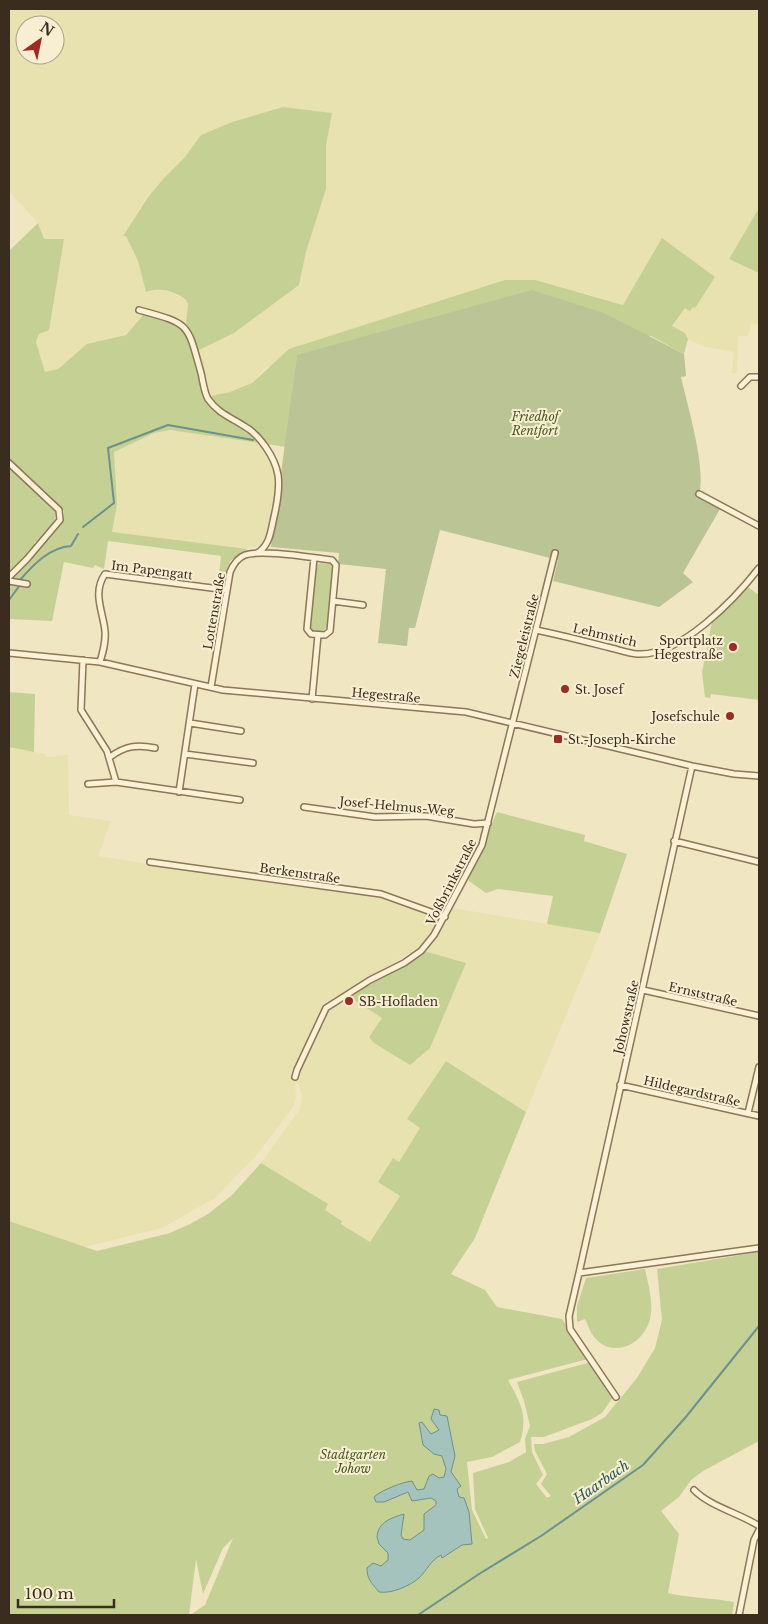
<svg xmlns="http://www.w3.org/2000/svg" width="768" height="1624" viewBox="0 0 768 1624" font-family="'Libre Baskerville',serif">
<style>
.farmland{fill:#e7e2af;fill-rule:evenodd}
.green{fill:#c5d095}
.cemetery{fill:#bbc495}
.water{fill:#a4c3bc;stroke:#6b928b}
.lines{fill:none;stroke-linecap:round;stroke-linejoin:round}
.stream{stroke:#6b928b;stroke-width:2}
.minor-casing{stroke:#8c7758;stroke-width:8}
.minor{stroke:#fbf2d6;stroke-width:5}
.poi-dot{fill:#9f2b24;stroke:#f8efd2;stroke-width:2}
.labels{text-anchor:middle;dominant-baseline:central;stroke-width:4;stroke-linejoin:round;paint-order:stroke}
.park-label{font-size:12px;font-style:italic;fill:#475922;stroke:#f8efd2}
.street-label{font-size:12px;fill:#3b2d1d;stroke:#f8efd2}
.poi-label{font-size:12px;fill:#3b2d1d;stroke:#f8efd2;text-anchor:start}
.water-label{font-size:14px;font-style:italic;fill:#2b5b5b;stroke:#f8efd2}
</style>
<rect width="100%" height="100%" fill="#f1e6c2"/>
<path class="farmland" d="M9 9H759V208L729 259 759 273V325L751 323 748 336H738L737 373H732L734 352 705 347 688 339 685 333 672 327 685 308 715 277 623 305 577 291 266 367 252 383 230 392 209 397 197 351 234 333 299 285 306 252 326 189V146L332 113 283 107 232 122 201 135 185 157 164 178 148 196 123 235H126L138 261 146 291 154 287 163 289 186 300 188 304 186 323 181 328 134 326 126 334 117 338 87 344 58 369 45 372 36 342 64 239H44L38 223 9 191ZM25 25H55V55H25Z
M170 430 260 443 274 471 275 492 267 537 259 546 239 550 112 532 117 505 114 452 154 433Z
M9 747 45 754 46 757 68 755 69 815 111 821 98 856 276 884 380 896 440 917 428 939 417 949 362 981 365 987 349 996 382 1018 369 1037 466 964 424 951 438 934 453 908 600 933 526 1112 447 1061 407 1119 421 1128 411 1143 412 1144 399 1162 393 1158 378 1182 400 1196 370 1242 341 1223 342 1220 324 1210 327 1204 261 1163 300 1109 302 1096 299 1085 295 1082 296 1096 294 1106 255 1157 215 1198 162 1228 84 1247 9 1221Z"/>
<path class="green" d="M283 107 332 113 326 146V189L306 252 299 285 234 333 197 351 186 323 188 304 186 300C175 291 158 286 146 292L138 261 126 236H123L148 197 164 178 185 157 201 135 232 122Z
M759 208V273L729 259Z
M38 223 44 239H64L49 330 39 334 36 342 45 372 58 369 87 344 126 335 145 313 176 323 187 335 206 397 230 392 252 383 289 349 505 280H535L623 305 662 238 715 277 695 308 693 307 690 311 685 308 672 326 685 333 688 339 684 354 651 336 297 355 286 447 170 430 154 433 114 452 117 505 112 532 247 549 230 561 223 583 218 584 221 556 108 541 104 569 95 565 93 568 64 562 52 621 9 619V584L24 585 12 580 11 578 64 517V511L9 459V251Z
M9 465 54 509C60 523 46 532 38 542H34L35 545 9 572Z
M320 563 330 564 333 568 328 626 322 632 312 631 310 625 316 566Z
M748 587 759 595V700L711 694 710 698 705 697 702 672 712 622Z
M9 692 35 694 34 752 9 747Z
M497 812 585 835 584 841 627 854 600 933 547 924 553 896 498 889 486 893 469 881 468 876Z
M424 951 466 963 430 1048 410 1065 374 1043 369 1037 382 1018 348 996 407 965Z
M446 1061 526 1112 475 1238 451 1274 485 1290 497 1307 562 1319 588 1359 508 1380C521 1403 528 1416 520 1442L492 1457 467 1462 472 1510 486 1539 488 1538 475 1509 473 1473 509 1462 526 1452 525 1439 530 1426 524 1401 517 1382 591 1362 613 1397 602 1413 592 1419 544 1437H531L532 1452 543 1475 536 1484 547 1498 551 1496 541 1484 547 1474 535 1451 534 1444H543L569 1437 605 1417 637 1378 655 1348 662 1320 657 1269 759 1252V1441L703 1471 691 1480 679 1497 661 1511 679 1534 668 1593C690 1598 712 1598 734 1602L732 1615H190L205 1605 233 1538 223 1548 203 1594 196 1559 189 1615H9V1221L97 1251 170 1233 190 1224 208 1214 232 1195 261 1163 328 1204 325 1210 342 1221 341 1224 370 1242 400 1196 378 1182 393 1158 399 1162 420 1128 407 1119Z
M645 1269C648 1284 654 1303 650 1319 644 1344 613 1360 594 1337 590 1332 588 1325 585 1319L577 1322V1306L586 1278Z"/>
<path class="cemetery" d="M532 290 604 313 684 354 686 376 681 377C687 404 708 473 698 497L720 509 683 573 693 582 659 607 553 581 558 560 440 530 415 628H409L407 646 378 643 386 569 338 564 339 553 271 547 297 355Z"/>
<path class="water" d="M434 1409 439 1410 440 1415 447 1416 455 1456 451 1472 461 1486 457 1489 459 1497 464 1498 469 1512 472 1544 462 1545 442 1558 441 1555C430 1561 428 1569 419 1578 410 1586 391 1594 379 1592 372 1583 367 1580 367 1568L373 1563 381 1566 388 1560V1553L379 1544 377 1537C378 1522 391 1518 404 1514L401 1535 403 1539 410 1540 424 1530V1514L436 1505V1501L431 1498 412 1501 408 1492 384 1502H376L374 1497C380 1491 402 1482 412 1481L417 1490 424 1489 429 1476 433 1474 439 1478 444 1477 446 1469 442 1456 434 1454 423 1445 419 1423 422 1422 431 1434 439 1430 431 1419Z"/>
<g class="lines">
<path class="stream" d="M83 527 114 503 108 448 168 425 253 440
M20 580C33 565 50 547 71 546L78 534
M9 600 20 585
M418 1615 479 1574 541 1536 643 1465 685 1418 759 1326"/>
<defs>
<path id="minor" d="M139 310C190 324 187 322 201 373 203 381 204 392 208 399 218 413 230 417 244 426 259 434 275 457 278 475 280 488 277 504 274 517 271 530 270 546 257 553
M741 386 750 377H759
M9 463 59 510 60 520 27 559 9 577
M699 494 759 526
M9 581 27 584
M333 601 363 605
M536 630C560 635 584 641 607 647 617 649 627 653 637 654 680 657 735 599 759 568
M9 653 100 662 223 690 466 712 692 766 734 774 759 776
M83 660 81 710 107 751 116 782 240 800
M100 662C103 652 106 642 105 631 103 611 92 593 105 574L227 590
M211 687 230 572C233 565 237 558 245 555 262 549 313 558 332 560L336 565 330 631 325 635 311 634 307 629 314 558
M312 699 318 635
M190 723 241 731
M185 754 253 763
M110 757C125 746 137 744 155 748
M692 766 579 1273 759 1248
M88 784 116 782
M179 792 195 684
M304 807 375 817 426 816 474 824 488 823
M674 841 759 862
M150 862 381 894 445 917
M643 990 759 1016
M295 1077 297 1070 326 1008 370 980 404 963 421 951 434 935 482 845 555 553
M620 1085 759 1116
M748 1113 759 1067
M579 1273 569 1316 570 1329 616 1397
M694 1490C711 1507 739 1513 759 1526
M739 1615 754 1540 759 1530"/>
</defs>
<use href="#minor" class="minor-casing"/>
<use href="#minor" class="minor"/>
</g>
<g class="poi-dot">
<circle cx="733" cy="647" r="5"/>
<circle cx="565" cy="689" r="5"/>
<circle cx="730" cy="716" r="5"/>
<rect x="553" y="734" width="10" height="10" rx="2.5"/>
<circle cx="349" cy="1001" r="5"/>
</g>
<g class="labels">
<g class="park-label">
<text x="535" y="416">Friedhof<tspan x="535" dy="14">Rentfort</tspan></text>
<text x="353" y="1454">Stadtgarten<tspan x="353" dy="14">Johow</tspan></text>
</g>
<g class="street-label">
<text transform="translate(152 570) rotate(7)">Im Papengatt</text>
<text transform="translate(214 611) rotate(-80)">Lottenstraße</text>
<text transform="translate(605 635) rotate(13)">Lehmstich</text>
<text transform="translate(524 636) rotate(-76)">Ziegeleistraße</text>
<text transform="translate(386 695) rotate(5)">Hegestraße</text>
<text transform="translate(397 806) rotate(5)">Josef-Helmus-Weg</text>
<text transform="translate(300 873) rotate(8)">Berkenstraße</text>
<text transform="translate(451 882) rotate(-63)">Voßbrinkstraße</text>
<text transform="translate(703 994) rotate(13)">Ernststraße</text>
<text transform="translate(626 1017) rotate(-77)">Johowstraße</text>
<text transform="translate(692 1091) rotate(13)">Hildegardstraße</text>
</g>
<g class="poi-label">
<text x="723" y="640" text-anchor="end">Sportplatz<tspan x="723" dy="14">Hegestraße</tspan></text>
<text x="575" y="689">St. Josef</text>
<text x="720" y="716" text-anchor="end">Josefschule</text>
<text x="568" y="739">St.-Joseph-Kirche</text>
<text x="359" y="1001">SB-Hofladen</text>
</g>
<g class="water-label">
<text transform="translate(601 1482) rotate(-35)">Haarbach</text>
</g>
</g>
<rect width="768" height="1624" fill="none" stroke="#3b2d1d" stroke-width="20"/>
<g transform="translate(40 40) rotate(33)"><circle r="24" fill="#f8efd2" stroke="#aca18a"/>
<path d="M0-4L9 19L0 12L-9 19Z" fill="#9f2b24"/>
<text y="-8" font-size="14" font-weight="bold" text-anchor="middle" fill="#3b2d1d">N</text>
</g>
<path d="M18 1599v8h96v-8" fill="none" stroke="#3b2d1d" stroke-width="2.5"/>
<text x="25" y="1599" font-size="15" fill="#3b2d1d" stroke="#f8efd2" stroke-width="4" paint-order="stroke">100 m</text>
</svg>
